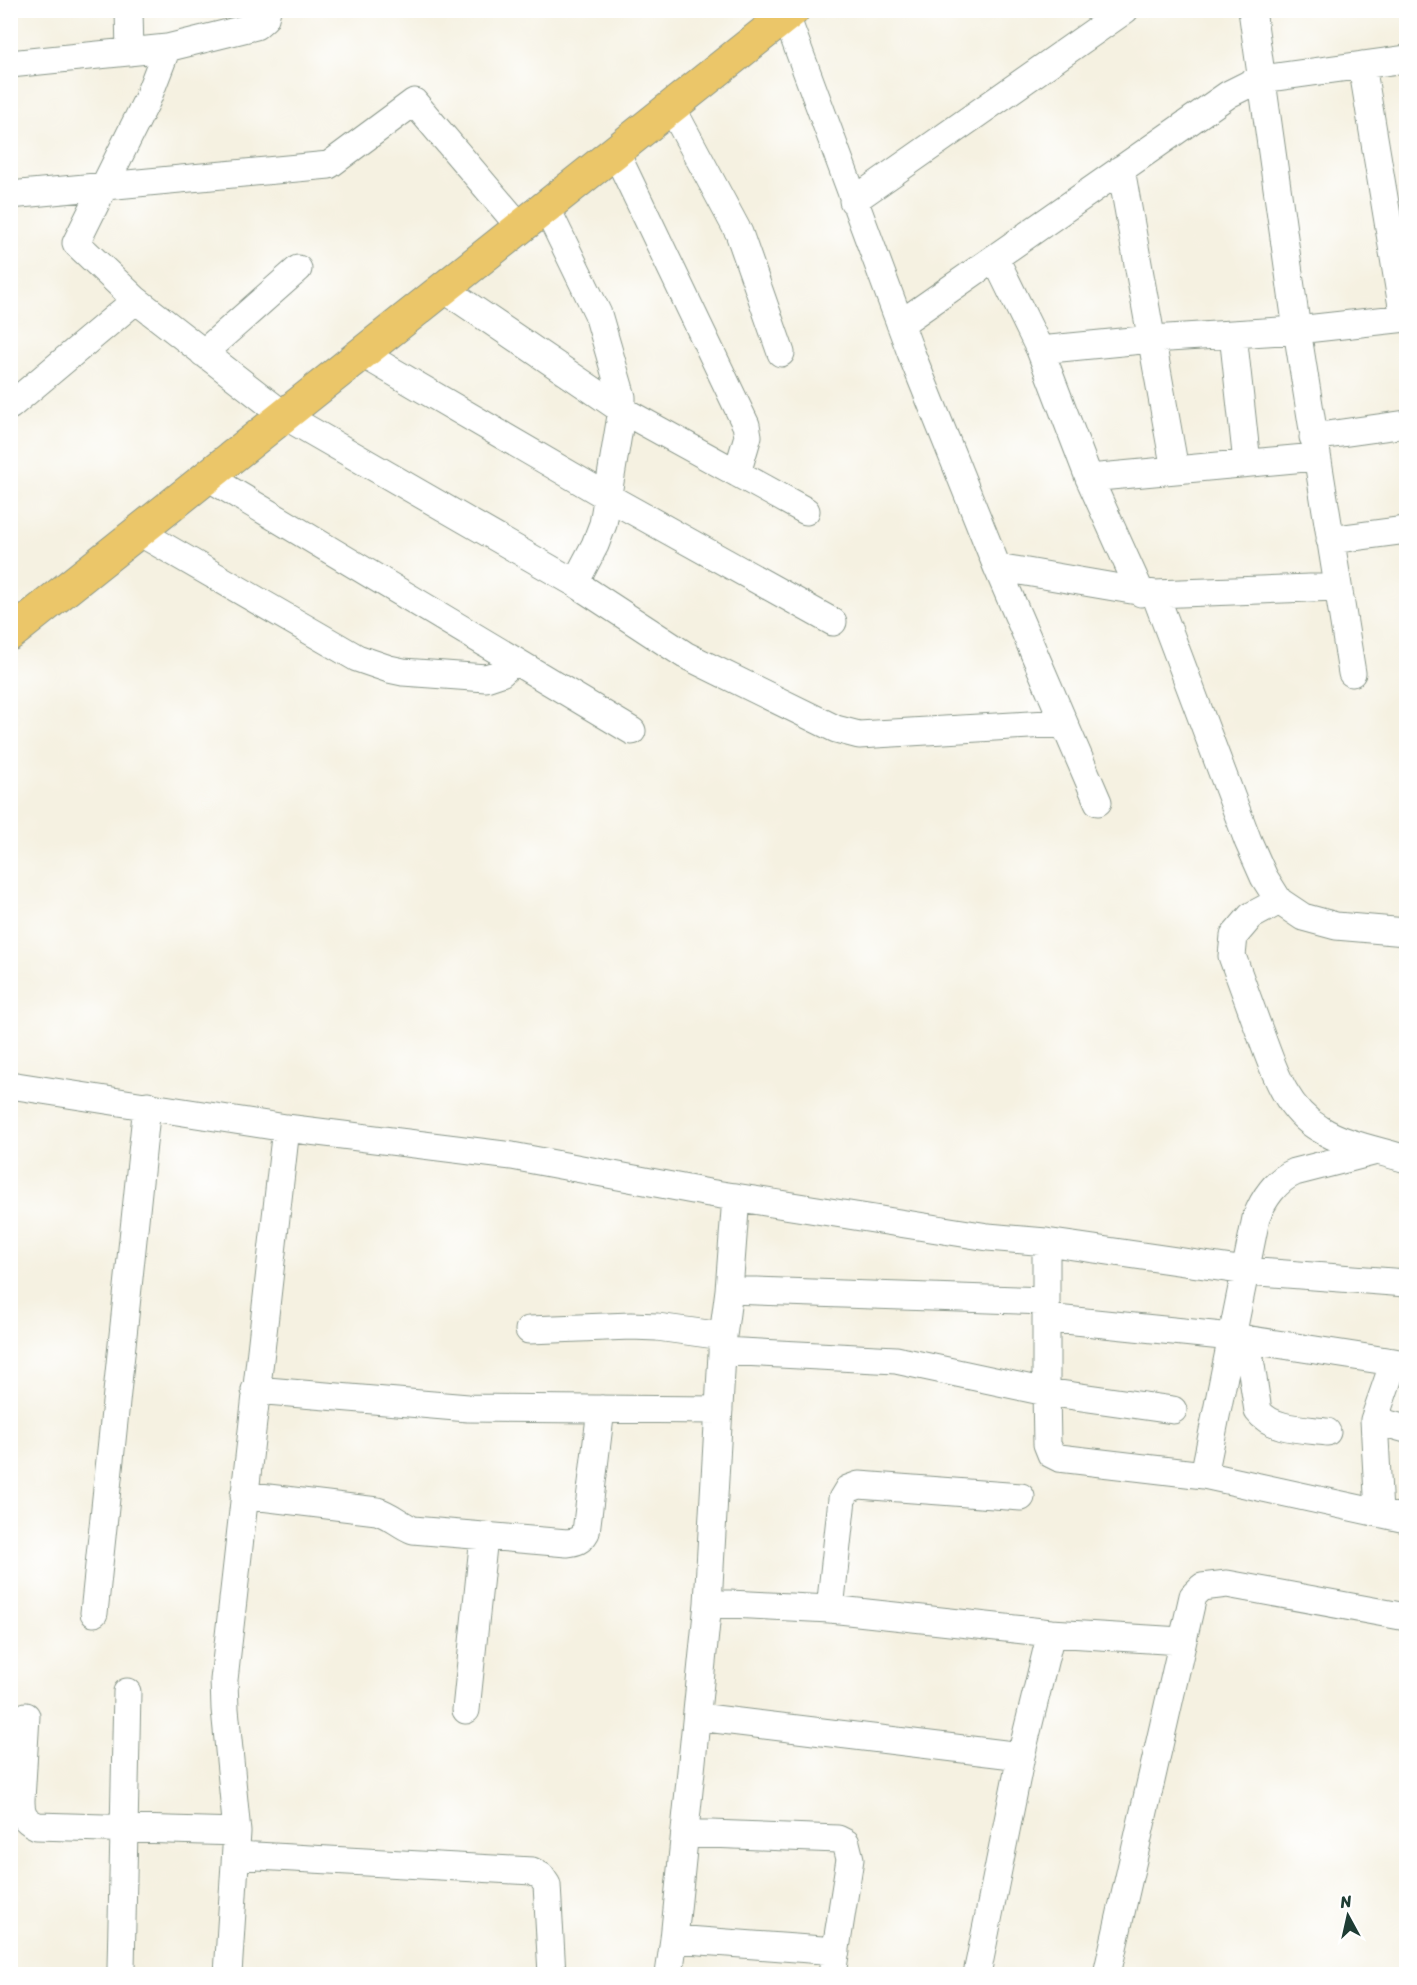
<svg xmlns="http://www.w3.org/2000/svg" width="1417" height="1985" viewBox="0 0 1417 1985" font-family="Sriracha,sans-serif">
<style>
.lines{fill:none;stroke-linecap:round;stroke-linejoin:round}
.minor-casing{stroke:#8a978a;stroke-width:29}
.major-casing{stroke:#8a978a;stroke-width:35}
.minor{stroke:#fff;stroke-width:27}
.major{stroke:#ebc669;stroke-width:33}
</style>
<rect width="100%" height="100%" fill="#fff"/>
<filter id="ink" filterUnits="userSpaceOnUse"><feTurbulence type="fractalNoise" baseFrequency=".0167" numOctaves="2"/><feDisplacementMap in="SourceGraphic" scale="12" xChannelSelector="R" yChannelSelector="G"/><feConvolveMatrix kernelMatrix="1 2 1 2 8 2 1 2 1" color-interpolation-filters="sRGB"/></filter>
<filter id="wash" filterUnits="userSpaceOnUse"><feTurbulence type="fractalNoise" baseFrequency=".008" numOctaves="4" result="noise"/><feDisplacementMap in="SourceGraphic" scale="24" xChannelSelector="R" yChannelSelector="G"/><feGaussianBlur stdDeviation="1.35" result="paint"/><feColorMatrix in="noise" values="0 0 0 0 0 0 0 0 0 0 0 0 0 0 0 0 0 1.4 0 .05"/><feComposite in="paint" operator="in"/></filter>
<g filter="url(#wash)">
<rect width="100%" height="100%" fill="#f5f1e1"/>
</g>
<g filter="url(#ink)">
<g class="lines">
<defs>
<path id="minor" d="M129 10 130 52
M1252 10 1297 330 1352 673
M786 16 911 353 997 567 1098 802
M167 48 256 26 265 18 267 10
M10 64 167 48 147 100 76 243 136 300 10 406
M1362 65 1404 318
M672 108 739 233 781 353
M616 153 746 425 748 436 737 473
M1121 169 1175 470
M10 195 329 165 414 102 521 228
M853 201 1125 10
M546 207 598 314 622 397V410L603 524 595 545 575 583
M995 258 1040 350 1089 478 1141 593
M444 289 622 410 806 511
M136 300 285 416 575 583 685 655 836 729 859 735 1064 723
M900 324 1229 94 1247 85 1263 79 1406 59
M1233 334 1247 463
M1040 350 1152 339 1297 330 1406 318
M203 353 298 269
M363 354 608 497 833 622
M1313 437 1406 424
M208 477 632 731
M1089 478 1316 457
M139 532 357 658 389 669 403 672 486 678 501 673 514 661
M1330 540 1406 530
M997 567 1155 594 1248 841 1264 877 1279 901 1251 916 1234 936 1232 956C1241 981 1250 1005 1259 1030 1273 1067 1284 1108 1320 1129 1345 1145 1378 1150 1406 1159
M1155 594 1337 587
M1279 901 1303 917 1336 926 1406 932
M10 1085 286 1128 512 1156 709 1193 988 1237 1046 1242 1246 1271 1406 1283
M1046 1242V1392L1047 1444 1051 1454 1059 1458 1204 1475 1406 1519
M729 1290 1046 1301
M1046 1318 1232 1337 1406 1364
M529 1330 631 1326 657 1327 723 1336
M1247 1339 1258 1411C1272 1430 1305 1429 1327 1432
M722 1351 896 1360 1046 1392 1173 1410
M255 1390 468 1408 719 1410
M1374 1420 1406 1429
M1204 1475 1256 1218C1263 1199 1276 1180 1295 1172L1377 1151
M244 1495 377 1511C391 1515 400 1525 413 1530L567 1543C576 1542 581 1541 586 1532L601 1409
M1379 1513 1374 1420 1394 1362
M708 1603 830 1609 1051 1633 1181 1641
M830 1609 842 1499 848 1489 859 1485 1021 1497
M94 1613 147 1105
M466 1710 484 1536
M26 1716 21 1800C21 1814 24 1820 37 1826L237 1832
M698 1717 1021 1756
M685 1833 838 1839 846 1843 850 1859 832 1974
M237 1855 532 1871 541 1876 547 1885 552 1974
M674 1939 836 1951
M121 1968 127 1692
M228 1974 237 1832 225 1709 224 1680 286 1128
M669 1974 674 1939 708 1603 723 1336 729 1290 736 1197
M977 1974 1021 1756 1051 1633
M1107 1974 1193 1596 1202 1587 1227 1584 1406 1617"/>
<path id="major" d="M10 634 793 10"/>
</defs>
<use href="#minor" class="minor-casing"/>
<use href="#major" class="major-casing"/>
<use href="#minor" class="minor"/>
<use href="#major" class="major"/>
</g>
</g>
<rect width="1417" height="1985" fill="none" stroke="#fff" stroke-width="36"/>
<g transform="translate(1348 1916) rotate(352)" stroke="#ffffff" stroke-width="4.5" paint-order="stroke">
<path d="M0-4.5L10 22L0 15L-10 22Z" fill="#1f3d34"/>
<text y="-9" font-size="16" font-weight="bold" text-anchor="middle" fill="#1f3d34">N</text>
</g>
</svg>
